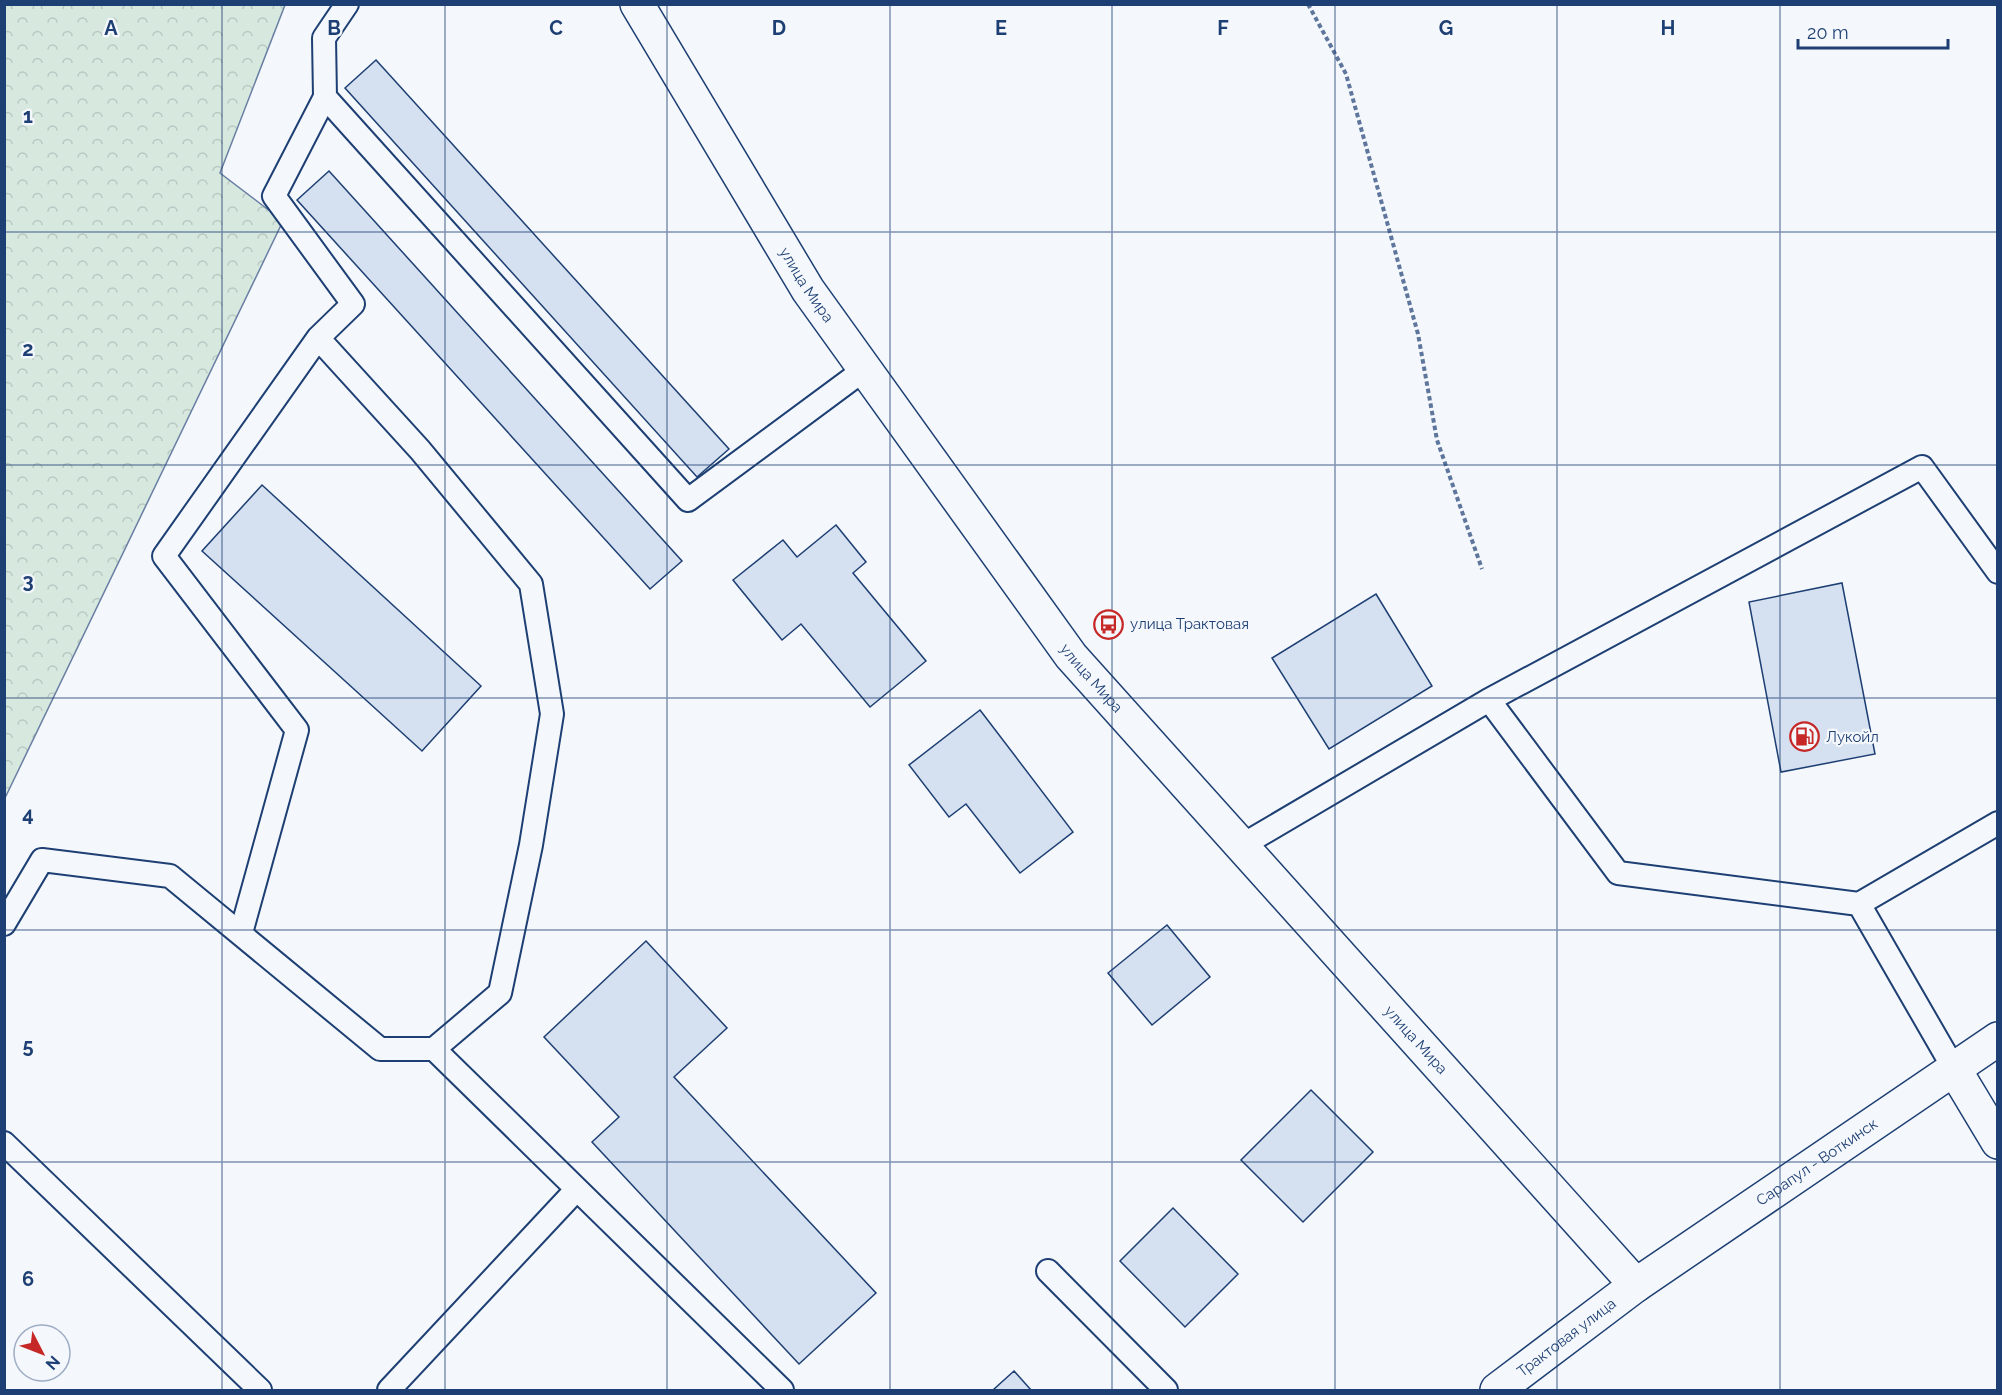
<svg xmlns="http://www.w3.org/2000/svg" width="2002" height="1395" viewBox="0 0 2002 1395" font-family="Raleway,sans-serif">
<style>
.forest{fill:url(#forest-crowns);stroke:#687fa3;stroke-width:1.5}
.building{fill:#d5e0f0;stroke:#1d3f73;stroke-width:1.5}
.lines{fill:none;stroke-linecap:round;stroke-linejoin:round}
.service-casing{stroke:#1d3f73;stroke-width:26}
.minor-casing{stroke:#1d3f73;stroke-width:36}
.secondary-casing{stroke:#1d3f73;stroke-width:36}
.path{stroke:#5e769c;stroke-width:4;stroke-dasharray:4.5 3;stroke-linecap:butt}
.service{stroke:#f4f7fb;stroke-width:22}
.minor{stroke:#f4f7fb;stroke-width:33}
.secondary{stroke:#f4f7fb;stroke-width:33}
.grid{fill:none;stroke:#1d3f73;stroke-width:1.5;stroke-opacity:0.55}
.labels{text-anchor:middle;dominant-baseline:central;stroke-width:4.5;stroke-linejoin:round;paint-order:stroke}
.street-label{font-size:15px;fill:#1d3f73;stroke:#f4f7fb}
.poi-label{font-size:15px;fill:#1d3f73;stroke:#f4f7fb;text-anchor:start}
.grid-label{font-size:20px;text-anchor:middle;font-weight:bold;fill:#1d3f73;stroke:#f4f7fb;stroke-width:4.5;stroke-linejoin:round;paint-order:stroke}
</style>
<defs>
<pattern id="forest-crowns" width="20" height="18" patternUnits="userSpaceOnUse" patternTransform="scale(1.5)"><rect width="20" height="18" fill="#d7e8df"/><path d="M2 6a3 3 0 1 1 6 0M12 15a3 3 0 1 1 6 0" fill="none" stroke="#b8c8c3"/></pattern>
</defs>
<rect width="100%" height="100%" fill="#f4f7fb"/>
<path class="forest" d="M5 5H285L220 173 283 221 5 798Z"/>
<path class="building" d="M376 60 729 449 697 477 345 88Z
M329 171 682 561 650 589 297 200Z
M262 485 481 686 422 751 202 551Z
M836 525 866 562 853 573 926 661 870 707 801 624 782 640 733 580 783 540 797 557Z
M1842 583 1875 754 1781 772 1749 602Z
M1376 594 1432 686 1329 749 1272 658Z
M980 710 1073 832 1020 873 966 804 949 817 909 765Z
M1167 925 1210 977 1152 1025 1108 973Z
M646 941 727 1028 674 1077 876 1293 799 1364 592 1142 619 1117 544 1037Z
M1311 1090 1373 1152 1303 1222 1241 1160Z
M1173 1208 1238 1274 1185 1327 1120 1261Z
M1014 1371 1031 1390H993Z"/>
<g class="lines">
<defs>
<path id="service" d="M347 4 324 38 325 97 688 500 865 369
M1489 700 1922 467 1998 572
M1241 846 1489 700 1618 873 1859 904 1998 823
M1859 904 1953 1067
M4 924 42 860 170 876 380 1049H434L500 993 531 845 552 714 531 584 420 450 318 338 353 304 274 196 325 97
M241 933 297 730 164 556 318 338
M434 1049 782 1390
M4 1143 260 1390
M1048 1271 1166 1390
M389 1390 577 1189"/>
<path id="minor" d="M1953 1067 1998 1142"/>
<g id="secondary">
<path id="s1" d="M637 4 808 290 1071 656 1636 1285"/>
<path id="s2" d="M1497 1390 1636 1285 1998 1039"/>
</g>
</defs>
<use href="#service" class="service-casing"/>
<use href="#minor" class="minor-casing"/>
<use href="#secondary" class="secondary-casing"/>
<path class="path" d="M1308 4 1346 74 1418 334 1437 440 1482 569"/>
<use href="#service" class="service"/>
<use href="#minor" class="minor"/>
<use href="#secondary" class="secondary"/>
</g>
<path class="grid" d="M222 4V1390M445 4V1390M667 4V1390M890 4V1390M1112 4V1390M1335 4V1390M1557 4V1390M1780 4V1390M4 232H1998M4 465H1998M4 698H1998M4 930H1998M4 1162H1998"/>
<defs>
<symbol id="bus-ring" viewBox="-11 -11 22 22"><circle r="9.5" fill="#f4f7fb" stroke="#c62828" stroke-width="1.5"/><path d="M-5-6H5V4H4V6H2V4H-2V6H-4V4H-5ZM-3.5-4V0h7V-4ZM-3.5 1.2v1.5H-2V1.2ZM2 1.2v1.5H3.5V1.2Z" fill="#c62828"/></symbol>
<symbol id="fuel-ring" viewBox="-11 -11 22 22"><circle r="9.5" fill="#f4f7fb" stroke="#c62828" stroke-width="1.5"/><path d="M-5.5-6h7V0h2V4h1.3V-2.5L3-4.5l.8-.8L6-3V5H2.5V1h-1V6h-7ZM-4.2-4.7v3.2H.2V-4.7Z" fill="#c62828"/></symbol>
</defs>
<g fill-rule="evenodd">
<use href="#bus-ring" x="1092" y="608" width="33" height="33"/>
<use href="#fuel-ring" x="1788" y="720" width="33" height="33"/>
</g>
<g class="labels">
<g class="street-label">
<text stroke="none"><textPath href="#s1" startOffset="328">улица Мира</textPath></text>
<text stroke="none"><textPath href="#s1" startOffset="814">улица Мира</textPath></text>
<text stroke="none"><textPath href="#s1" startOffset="1300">улица Мира</textPath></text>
<text stroke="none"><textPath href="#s2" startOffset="393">Сарапул - Воткинск</textPath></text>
<text stroke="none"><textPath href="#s2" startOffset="87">Трактовая улица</textPath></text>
</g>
<g class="poi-label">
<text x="1130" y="624">улица Трактовая</text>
<text x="1826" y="737">Лукойл</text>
</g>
</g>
<g class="grid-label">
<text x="111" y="35">A</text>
<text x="334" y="35">B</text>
<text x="556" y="35">C</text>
<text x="779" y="35">D</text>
<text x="1001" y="35">E</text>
<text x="1223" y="35">F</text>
<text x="1446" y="35">G</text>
<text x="1668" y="35">H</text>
<text x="28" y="123">1</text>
<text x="28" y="356">2</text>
<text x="28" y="588">3</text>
<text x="28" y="821">4</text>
<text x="28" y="1053">5</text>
<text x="28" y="1286">6</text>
</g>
<rect width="2002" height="1395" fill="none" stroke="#1d3f73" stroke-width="12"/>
<g transform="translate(42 1353) rotate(132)"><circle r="28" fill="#f4f7fb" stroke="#9eadc5" stroke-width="1.5"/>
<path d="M0-4.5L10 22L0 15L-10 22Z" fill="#c62828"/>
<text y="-9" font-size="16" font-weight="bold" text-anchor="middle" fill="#1d3f73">N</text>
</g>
<path d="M1798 39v9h150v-9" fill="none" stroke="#1d3f73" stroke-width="3"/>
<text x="1807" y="39" font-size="18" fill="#1d3f73" stroke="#f4f7fb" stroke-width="4.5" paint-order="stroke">20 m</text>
</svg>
